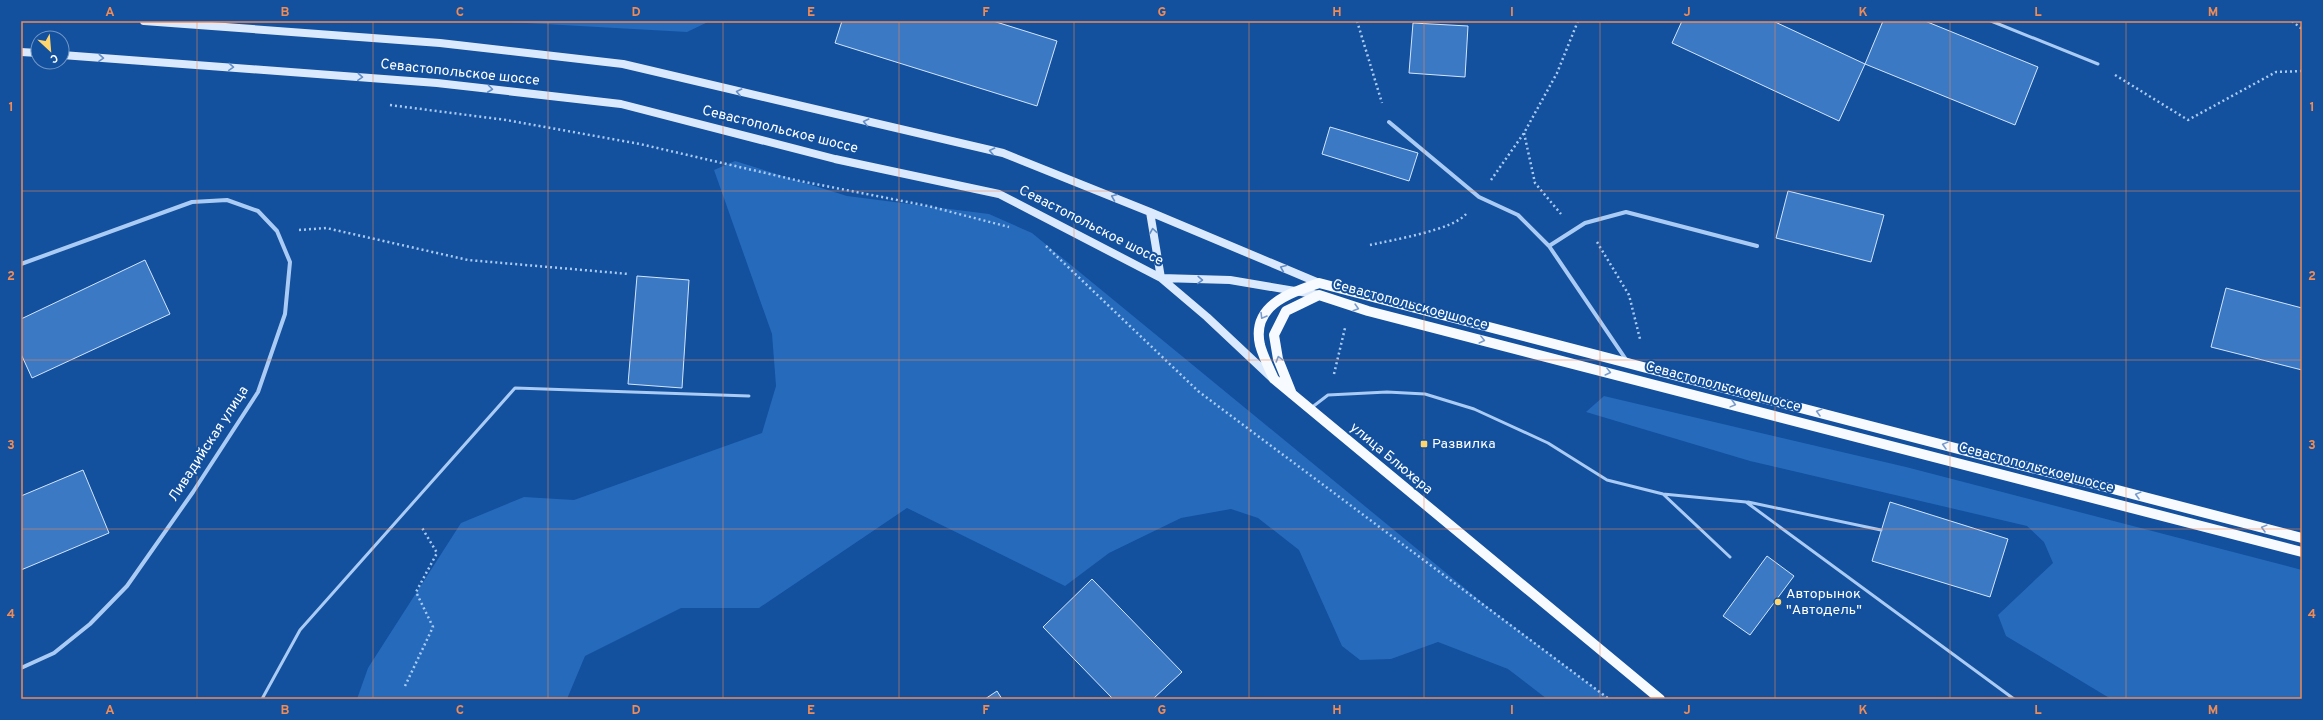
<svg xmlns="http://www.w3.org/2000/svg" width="2323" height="720" viewBox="0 0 2323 720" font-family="Overpass,sans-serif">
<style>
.green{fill:#266abc}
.building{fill:#3c79c4;stroke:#d2e6fd}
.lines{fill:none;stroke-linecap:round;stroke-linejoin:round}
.path{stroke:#aacbf4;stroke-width:2.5;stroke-dasharray:2 3;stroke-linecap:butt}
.service{stroke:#aacbf4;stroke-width:3}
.minor{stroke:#aacbf4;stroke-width:4}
.secondary{stroke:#dae9fd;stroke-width:8}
.primary{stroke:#f7faff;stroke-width:10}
.oneway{stroke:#638dc4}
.oneway2{stroke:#7a9cca}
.grid{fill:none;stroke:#ef8b55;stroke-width:1;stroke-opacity:0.55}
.poi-dot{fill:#ffd56d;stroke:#13509e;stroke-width:1.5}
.labels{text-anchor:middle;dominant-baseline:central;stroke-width:4;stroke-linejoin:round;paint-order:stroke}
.street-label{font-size:14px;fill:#fff;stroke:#13509e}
.poi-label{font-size:14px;fill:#fff;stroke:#13509e;text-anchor:start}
.neatline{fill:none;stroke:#ef8b55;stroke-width:1.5}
.grid-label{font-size:13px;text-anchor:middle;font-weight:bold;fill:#ef8b55}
</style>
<rect width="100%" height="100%" fill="#13509e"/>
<path class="green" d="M490 21H710L687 32Z
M735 161 847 196 989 214 1032 233 1489 608 1609 699H1547L1508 669 1438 642 1391 659 1360 660 1342 646 1299 550 1258 518 1231 509 1181 518 1109 553 1065 586 907 508 759 608H681L585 656 567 699H357L368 668 461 523 524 497 574 500 762 433 776 386 772 334 714 170Z
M1604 396 1906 467 2302 570V699H2111L2006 636 1998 615 2053 563 2044 542 2027 526 1750 461 1586 412Z"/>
<path class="building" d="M842 21H993L1057 41 1037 106 835 43Z
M1682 21H1773L1865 64 1839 121 1672 43Z
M1883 21H1925L2038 67 2015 125 1865 64Z
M1413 23 1468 26 1465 77 1409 73Z
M1330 127 1418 153 1409 181 1322 154Z
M1788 191 1884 215 1871 262 1776 238Z
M145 260 170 314 32 378 21 354V319Z
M637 276 689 280 682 388 628 384Z
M2226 288 2302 308V370L2211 347Z
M83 470 109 533 21 570V496Z
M1890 502 2008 539 1990 597 1872 561Z
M1767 556 1794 576 1750 635 1723 616Z
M1092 579 1182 672 1153 699H1113L1043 627Z
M997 691 1002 699H985Z"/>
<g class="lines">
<path class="path" d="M1357 21 1382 103
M2292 21 2302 29
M2115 75 2188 120 2276 72 2302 71
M390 105 506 120 640 144 800 181 928 206 1009 227
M1524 133 1535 183 1561 214
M1491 180 1524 133 1557 73 1578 21
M299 230 326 228 468 260 629 274
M1597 242 1629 295 1640 339
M1370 245C1392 240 1453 230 1466 214
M1046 246 1198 391 1609 699
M1334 374 1345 328
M405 686 433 627 416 592 437 553 421 526"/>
<path class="service" d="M1991 21 2098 64
M1311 408 1328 395 1387 392 1425 394 1474 409 1548 443 1607 480 1663 494 1746 502 2014 699
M1663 494 1730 557
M1748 502 1881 530
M262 699 300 630 515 388 749 396"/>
<path class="minor" d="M1389 122 1479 197 1518 215 1549 246 1627 361
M1549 246 1585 223 1626 212 1757 246
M21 264 192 202 227 200 258 211 277 231 290 262 285 314 258 392 193 492 127 586 90 624 54 653 21 668"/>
<path class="secondary" d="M144 21 440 43 623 64 1003 153 1150 212 1319 283
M21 52 38 53
M62 55 437 83 621 104 835 159 999 194 1161 278 1230 280 1319 295
M1150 212 1161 278 1207 317 1273 379"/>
<path class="primary" d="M1292 394 1278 359 1274 335 1286 311 1319 295 1368 311 2302 552
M1660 699 1274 379C1269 368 1263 356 1260 345 1251 305 1290 293 1319 283L2302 538"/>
</g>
<defs><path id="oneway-chevron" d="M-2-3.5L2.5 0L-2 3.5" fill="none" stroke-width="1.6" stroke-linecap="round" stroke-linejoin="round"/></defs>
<g class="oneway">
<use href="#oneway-chevron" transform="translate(101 58) rotate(4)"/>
<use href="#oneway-chevron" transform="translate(231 67) rotate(4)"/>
<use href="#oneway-chevron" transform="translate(360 77) rotate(4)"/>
<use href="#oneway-chevron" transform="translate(490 89) rotate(7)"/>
<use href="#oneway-chevron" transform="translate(739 92) rotate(-167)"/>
<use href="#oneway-chevron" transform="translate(866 122) rotate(-167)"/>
<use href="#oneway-chevron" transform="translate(992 151) rotate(-167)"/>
<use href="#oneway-chevron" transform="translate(1114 197) rotate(-158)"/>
<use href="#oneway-chevron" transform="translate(1153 231) rotate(-99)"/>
<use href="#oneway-chevron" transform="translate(1283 268) rotate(-157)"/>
<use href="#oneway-chevron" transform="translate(1200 280) rotate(2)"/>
</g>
<g class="oneway2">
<use href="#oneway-chevron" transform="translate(1356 308) rotate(16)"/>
<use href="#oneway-chevron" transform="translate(1263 316) rotate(121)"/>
<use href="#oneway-chevron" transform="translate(1482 340) rotate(14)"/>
<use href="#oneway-chevron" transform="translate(1279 359) rotate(-106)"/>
<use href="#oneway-chevron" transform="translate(1608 372) rotate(14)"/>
<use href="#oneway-chevron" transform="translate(1733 404) rotate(15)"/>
<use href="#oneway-chevron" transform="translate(1819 412) rotate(-165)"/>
<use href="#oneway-chevron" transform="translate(1945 445) rotate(-165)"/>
<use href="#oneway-chevron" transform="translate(2138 495) rotate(-165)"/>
<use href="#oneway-chevron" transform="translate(2264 528) rotate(-165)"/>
</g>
<path class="grid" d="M197 21V699M373 21V699M548 21V699M723 21V699M899 21V699M1074 21V699M1249 21V699M1424 21V699M1600 21V699M1775 21V699M1950 21V699M2126 21V699M21 191H2302M21 360H2302M21 529H2302"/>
<g class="poi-dot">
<rect x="1420" y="440" width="8" height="8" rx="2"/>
<circle cx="1778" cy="602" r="4"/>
</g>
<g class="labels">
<g class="street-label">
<text transform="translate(460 73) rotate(6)">Севастопольское шоссе</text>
<text transform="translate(780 130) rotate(14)">Севастопольское шоссе</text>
<text transform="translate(1091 226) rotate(27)">Севастопольское шоссе</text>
<text transform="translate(1410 305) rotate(15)">Севастопольское шоссе</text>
<text transform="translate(1723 387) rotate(15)">Севастопольское шоссе</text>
<text transform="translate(209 444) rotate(-57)">Ливадийская улица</text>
<text transform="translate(1391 459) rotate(40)">улица Блюхера</text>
<text transform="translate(2036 468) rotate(15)">Севастопольское шоссе</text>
</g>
<g class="poi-label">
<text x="1432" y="444">Развилка</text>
<text x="1786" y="594">Авторынок<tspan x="1786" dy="16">"Автодель"</tspan></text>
</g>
</g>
<rect width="2323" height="720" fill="none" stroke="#13509e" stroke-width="44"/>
<g transform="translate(50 50) rotate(154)"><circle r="19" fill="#13509e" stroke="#7196c5"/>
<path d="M0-3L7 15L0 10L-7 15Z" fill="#ffd56d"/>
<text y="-6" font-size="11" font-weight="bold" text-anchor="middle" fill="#ffffff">С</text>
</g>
<rect x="22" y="22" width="2279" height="676" class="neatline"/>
<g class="grid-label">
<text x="110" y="16">A</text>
<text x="285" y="16">B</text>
<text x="460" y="16">C</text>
<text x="636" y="16">D</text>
<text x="811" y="16">E</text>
<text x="986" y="16">F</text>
<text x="1162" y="16">G</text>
<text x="1337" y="16">H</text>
<text x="1512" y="16">I</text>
<text x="1687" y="16">J</text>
<text x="1863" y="16">K</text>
<text x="2038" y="16">L</text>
<text x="2213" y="16">M</text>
<text x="11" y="111">1</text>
<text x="2312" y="111">1</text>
<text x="11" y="280">2</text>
<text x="2312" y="280">2</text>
<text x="11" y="449">3</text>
<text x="2312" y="449">3</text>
<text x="11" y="618">4</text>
<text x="2312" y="618">4</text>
<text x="110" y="714">A</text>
<text x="285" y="714">B</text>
<text x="460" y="714">C</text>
<text x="636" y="714">D</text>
<text x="811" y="714">E</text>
<text x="986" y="714">F</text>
<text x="1162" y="714">G</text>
<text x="1337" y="714">H</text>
<text x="1512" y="714">I</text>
<text x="1687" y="714">J</text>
<text x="1863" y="714">K</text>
<text x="2038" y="714">L</text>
<text x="2213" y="714">M</text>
</g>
</svg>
